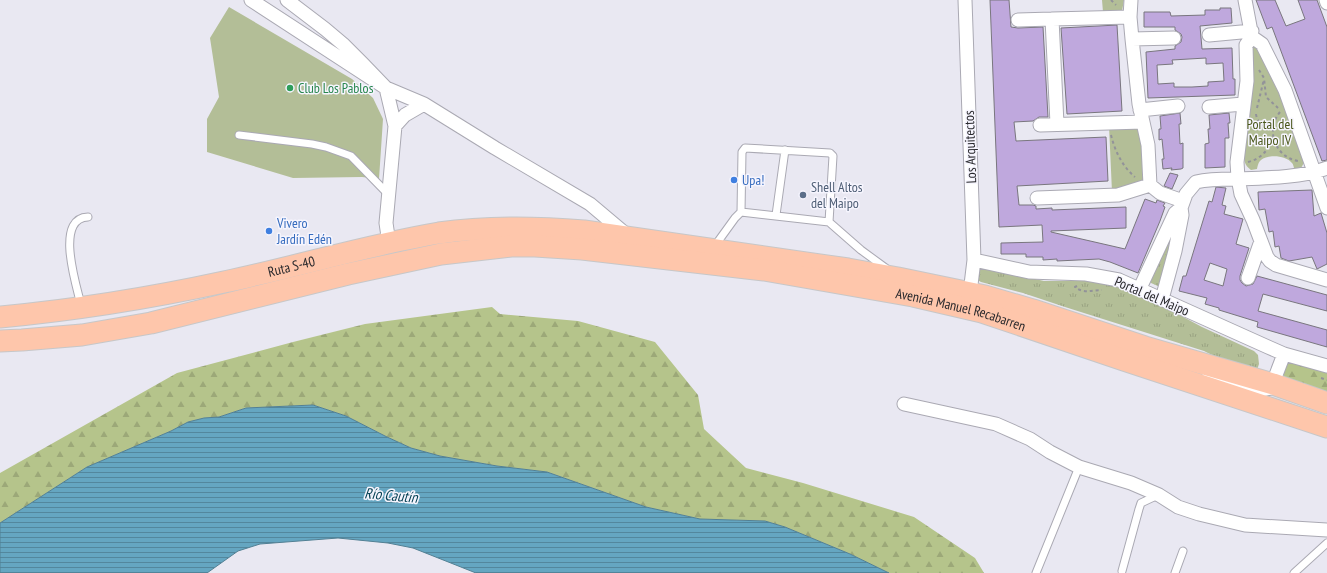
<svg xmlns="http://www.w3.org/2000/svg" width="1327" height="573" viewBox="0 0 1327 573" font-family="'PT Sans Narrow',sans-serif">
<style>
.grass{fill:url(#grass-tufts)}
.forest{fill:url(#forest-firs)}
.green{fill:#b3be97}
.water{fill:url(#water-rules);stroke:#528094}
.building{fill:#bfa8dd;stroke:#79767e;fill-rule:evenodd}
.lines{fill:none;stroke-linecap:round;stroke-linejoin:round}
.service-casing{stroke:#aaa9b3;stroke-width:9}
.minor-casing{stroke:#aaa9b3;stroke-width:15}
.primary-casing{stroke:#c7c7c8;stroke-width:23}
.path{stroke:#929299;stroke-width:2;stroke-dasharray:3 3;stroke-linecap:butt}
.service{stroke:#fff;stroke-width:7}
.minor{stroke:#fff;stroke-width:13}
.primary{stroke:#fec6ab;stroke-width:21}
.leisure-dot{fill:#2e9e5b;stroke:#f6f5fe;stroke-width:1.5}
.shop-dot{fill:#3f7fe0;stroke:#f6f5fe;stroke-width:1.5}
.service-dot{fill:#5c6f8a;stroke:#f6f5fe;stroke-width:1.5}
.labels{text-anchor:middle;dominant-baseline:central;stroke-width:3;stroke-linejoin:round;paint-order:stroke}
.leisure-label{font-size:14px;fill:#27864d;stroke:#f6f5fe;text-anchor:start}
.park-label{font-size:14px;fill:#495619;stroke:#f6f5fe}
.street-label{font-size:14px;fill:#27272b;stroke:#f6f5fe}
.shop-label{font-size:14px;fill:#366cbe;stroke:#f6f5fe;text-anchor:start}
.service-label{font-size:14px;fill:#4e5e75;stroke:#f6f5fe;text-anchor:start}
.water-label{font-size:15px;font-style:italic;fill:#074255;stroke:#f6f5fe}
</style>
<defs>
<pattern id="grass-tufts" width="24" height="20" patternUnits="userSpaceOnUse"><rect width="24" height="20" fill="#b3be97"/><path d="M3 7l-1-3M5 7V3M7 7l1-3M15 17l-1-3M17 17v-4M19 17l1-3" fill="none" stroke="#9aa382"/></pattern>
<pattern id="forest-firs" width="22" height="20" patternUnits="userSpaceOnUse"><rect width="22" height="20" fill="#b5c48b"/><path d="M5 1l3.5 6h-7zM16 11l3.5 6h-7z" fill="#9ca878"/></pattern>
<pattern id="water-rules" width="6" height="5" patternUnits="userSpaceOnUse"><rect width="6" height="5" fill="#65a6c1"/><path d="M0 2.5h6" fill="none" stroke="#53879d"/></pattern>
</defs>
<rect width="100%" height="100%" fill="#e9e8f2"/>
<path class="grass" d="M1176 226 1161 284 1158 286 1151 283V280Z
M981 268H986L1044 281H1092L1111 284 1172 311 1202 327 1254 351 1258 355 1259 364 1257 370 1214 356 1204 351 1065 307 1023 293 981 282 976 279 978 270Z"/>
<path class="forest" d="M492 307 500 314 578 321 655 342 698 395 704 429 746 468 803 483 914 517 975 558 984 573H889L850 554 785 527 765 521 700 519 646 507 547 472 497 466 440 456 411 448 387 437 346 416 313 405 246 408 219 417 204 418 188 422 171 431 87 467 0 523V473L177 373 293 342 365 324Z
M1291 361 1327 372V394L1285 380 1282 373 1287 362Z"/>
<path class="green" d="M1102 0H1124L1122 11 1120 12H1103Z
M229 7 352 79 373 98 383 119 379 179 362 177 293 178 207 152V119L219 97 210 38Z
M1253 46H1257L1280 92 1305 161 1301 168 1294 169C1294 167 1293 164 1292 163 1286 155 1268 154 1261 160 1258 163 1258 165 1257 169L1251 170C1244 165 1244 160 1244 152L1251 48Z
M1109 126H1137L1141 140 1145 182 1112 192Z"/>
<path class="water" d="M313 405 346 416 387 437 411 448 440 456 497 466 547 472 646 507 700 519 765 521 785 527 850 554 889 573H476L413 548 388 543 338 538 260 544 238 551 207 573H0V523L87 467 171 431 188 422 204 418 219 417 246 408Z"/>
<path class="building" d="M990 0H1009L1011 27 1018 28 1043 27 1048 117H1039L1033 121 1014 122 1016 141 1106 137 1108 181 1017 186 1019 205H1033L1036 206V209L1052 208V210L1126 207V228L1051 231V232L1125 249 1145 199 1156 203 1157 200 1165 203 1163 206 1165 207 1160 221 1138 273 1110 262 1099 259 1057 261V259L1043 260V257H1026V254H1001V243L1043 242 1042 225 999 227Z
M1256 0H1275L1286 26 1305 19 1298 0H1317L1327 27V160L1322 161 1272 27 1267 29Z
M1220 8H1231L1232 23 1200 26 1202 49 1232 48 1233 79H1235V95L1148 98 1146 52 1175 49V46L1181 42 1182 37 1181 34 1175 30V27H1144V12H1170L1171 16 1205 15V10H1220ZM1206 58V64L1223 63 1224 81 1208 82V86L1192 87H1174V83L1158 84 1157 65 1173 64 1172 60Z
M1117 25 1122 111 1067 114 1061 28Z
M1180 113 1181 124H1179L1180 144 1183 143V168L1181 169 1171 170 1172 168 1163 169 1162 159H1164L1162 139 1159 140V129H1161L1160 116Z
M1229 113 1230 123H1228L1229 138H1225V167L1205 168V144L1209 143 1208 129H1210L1209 115Z
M1170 173 1178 175 1172 189 1164 186Z
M1216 187 1226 188 1222 205 1226 206 1224 214 1243 219 1236 244 1249 248 1240 276V280L1242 283 1246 286 1253 284 1257 276 1327 295V311L1263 294 1258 311 1327 330V347L1257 327 1258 322 1219 310V308L1205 304 1207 298 1179 291 1183 276H1186L1209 201 1212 202ZM1210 263 1227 269 1223 286 1204 280Z
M1312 190 1314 216 1321 213 1327 233V264L1317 269 1312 257 1289 261 1281 258 1279 246 1275 247 1273 231 1269 232 1265 209 1259 210 1258 192Z"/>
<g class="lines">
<defs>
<path id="service" d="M239 135 312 144 326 147 351 156 388 194
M741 212 742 152 745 148 830 153 833 156 829 222
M776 215 785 150
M714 247 735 218 741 212 829 222 861 250 887 269
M81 305C77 287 54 218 88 217
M1122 571 1139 509 1141 503 1158 495
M1036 573 1079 467
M1175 573 1183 551
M1294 573 1327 543"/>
<path id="minor" d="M251 0 386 88 424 104 495 148 590 204 628 236
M287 0 325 29 344 45 362 63 386 88 395 126 386 223 389 243
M965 0 974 260 970 293
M1131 0 1130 17 1132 39 1139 104 1148 145 1150 185 1160 193 1183 201
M1245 0 1252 37 1246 45 1247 81 1237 162 1238 178 1241 194 1253 220 1267 257 1270 261 1276 265 1327 280
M1326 0 1327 3
M1018 20 1052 19
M1209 35 1252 31
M1252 37 1262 44 1285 90 1327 208
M1132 39 1174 38
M1209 107 1243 104
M1140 110 1178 106
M1057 124 1052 19 1130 17
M1040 125 1143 122
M395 126 405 115 424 104
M1037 198 1118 195 1150 185
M974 260 1029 272 1086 274 1119 280 1268 347 1284 354 1327 366
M1248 278 1261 241
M1140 288 1175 213 1181 208
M1162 299 1175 251 1182 215 1181 208 1186 194 1196 182C1209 179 1221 179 1234 179 1262 178 1301 178 1327 168
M1208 378 1259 390 1271 388 1284 354
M904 404 996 424 1030 439 1050 452 1079 467 1131 483 1159 495 1178 507 1199 514 1245 525 1327 530"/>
<g id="primary">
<path id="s1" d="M0 317C75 310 150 298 224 282 296 267 367 245 439 233 488 226 536 227 584 231L848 269 898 278 985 296 1033 310 1145 347 1273 384 1327 403"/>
<path id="s2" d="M0 341 22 340 82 335 151 323 348 274 441 254 511 246H535L582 249 764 270 913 296 982 312 1124 360 1327 427"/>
</g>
</defs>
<use href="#service" class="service-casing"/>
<use href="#minor" class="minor-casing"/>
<use href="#primary" class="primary-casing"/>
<path class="path" d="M1111 0 1116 5
M1259 70 1264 78 1266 97 1278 108
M1257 108 1264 79
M1280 112C1265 130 1275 157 1298 161
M1256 114C1257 123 1265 127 1273 130
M1111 135C1115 151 1122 166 1135 177
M1248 162C1260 159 1268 151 1273 139
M1077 286 1075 287C1084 294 1092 290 1102 290
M1321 378 1327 380"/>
<use href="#service" class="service"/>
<use href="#minor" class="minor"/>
<use href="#primary" class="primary"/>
</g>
<circle class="leisure-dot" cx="290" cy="88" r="4"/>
<g class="shop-dot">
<circle cx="734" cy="180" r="4"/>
<circle cx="269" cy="231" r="4"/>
</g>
<circle class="service-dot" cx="803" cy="195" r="4"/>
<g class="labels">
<g class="leisure-label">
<text x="298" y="88">Club Los Pablos</text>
</g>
<g class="park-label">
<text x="1270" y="124">Portal del<tspan x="1270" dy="16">Maipo IV</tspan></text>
</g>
<g class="street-label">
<text transform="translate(970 147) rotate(-92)">Los Arquitectos</text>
<text stroke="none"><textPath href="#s1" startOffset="296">Ruta S-40</textPath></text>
<text transform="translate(1152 296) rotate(23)">Portal del Maipo</text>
<text stroke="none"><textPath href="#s2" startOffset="976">Avenida Manuel Recabarren</textPath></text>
</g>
<g class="shop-label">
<text x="742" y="180">Upa!</text>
<text x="277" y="223">Vivero<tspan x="277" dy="16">Jardín Edén</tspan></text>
</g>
<g class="service-label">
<text x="811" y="187">Shell Altos<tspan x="811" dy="16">del Maipo</tspan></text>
</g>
<g class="water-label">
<text transform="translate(391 495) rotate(5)">Río Cautín</text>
</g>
</g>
</svg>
